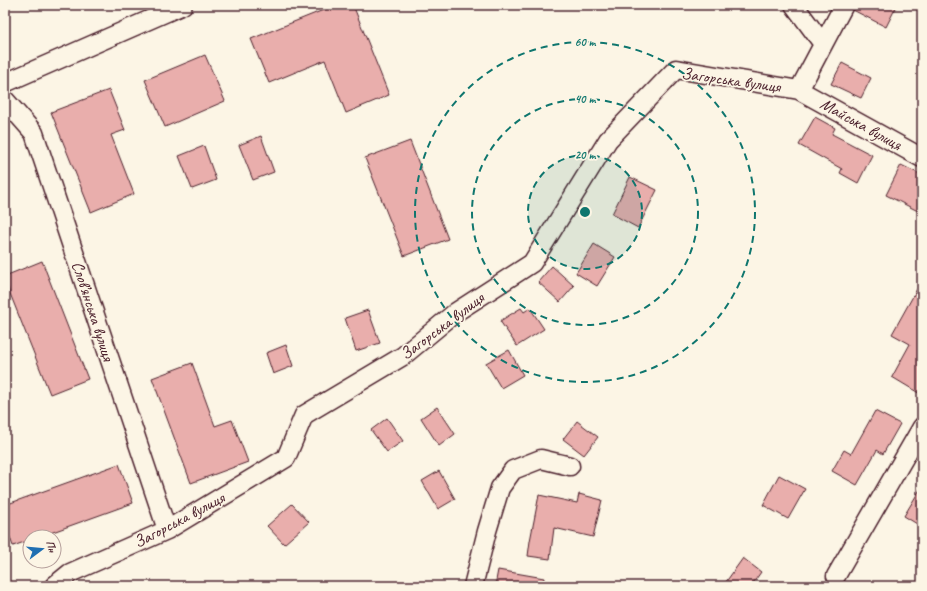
<svg xmlns="http://www.w3.org/2000/svg" width="927" height="591" viewBox="0 0 927 591" font-family="Caveat,sans-serif">
<style>
.building{fill:#e9aeac;stroke:#4a1f2b}
.lines{fill:none;stroke-linecap:round;stroke-linejoin:round}
.minor-casing{stroke:#4a1f2b;stroke-width:21}
.minor{stroke:#fcf5e5;stroke-width:18}
.ring{fill:none;stroke:#0f766e;stroke-width:2;stroke-dasharray:7 5}
.labels{text-anchor:middle;dominant-baseline:central;stroke-width:3.5;stroke-linejoin:round;paint-order:stroke}
.street-label{font-size:17px;fill:#4a1f2b;stroke:#fcf5e5}
.centre{fill:#0f766e;stroke:#fcf5e5;stroke-width:2}
.ring-label{font-size:12px;text-anchor:middle;font-weight:bold;fill:#0f766e;stroke:#fcf5e5;stroke-width:3.5;stroke-linejoin:round;paint-order:stroke}
</style>
<rect width="100%" height="100%" fill="#fcf5e5"/>
<filter id="ink" filterUnits="userSpaceOnUse"><feTurbulence type="fractalNoise" baseFrequency=".025" numOctaves="2"/><feDisplacementMap in="SourceGraphic" scale="8" xChannelSelector="R" yChannelSelector="G"/><feConvolveMatrix kernelMatrix="1 2 1 2 8 2 1 2 1" color-interpolation-filters="sRGB"/></filter>
<g filter="url(#ink)">
<path class="building" d="M336 5H353L389 95 346 113 325 60 269 83 251 39Z
M854 5H897L886 27 853 10Z
M205 55 225 101 165 127 145 80Z
M842 63 871 78 861 98 831 84Z
M109 90 125 130 111 135 134 194 91 212 51 112Z
M815 117 835 128 832 134 872 155 858 183 840 173 842 169 799 145Z
M261 136 274 172 253 180 239 145Z
M410 141 448 239 404 256 365 158Z
M204 146 216 180 192 189 179 156Z
M901 165 922 175V213L886 195Z
M630 177 657 190 638 228 612 214Z
M594 244 615 257 597 286 576 273Z
M42 261 88 379 50 394 5 281V276Z
M552 266 574 286 560 302 538 282Z
M922 280V395L892 377 910 344 892 334Z
M521 308 524 312 530 308 544 329 517 346 500 321Z
M368 310 380 343 356 351 345 318Z
M286 345 293 366 273 374 266 353Z
M509 350 523 375 501 388 486 363Z
M192 363 215 426 232 420 248 462 191 483 152 378Z
M437 407 455 434 439 446 421 418Z
M875 411 900 424 883 454 877 450 857 485 832 471 844 450 851 454Z
M387 418 403 441 387 452 371 430Z
M577 421 598 437 584 455 563 439Z
M119 464 133 503 39 537H30V540L13 546 5 524V505Z
M439 471 455 499 438 509 422 481Z
M779 475 805 489 788 519 763 505Z
M922 486V527L904 516Z
M579 494 602 500 593 537 554 528 550 559 528 556 530 541 539 495 577 503Z
M292 504 309 522 284 544 267 526Z
M743 558 761 572 751 586H723Z
M498 570 544 578 543 586H495Z"/>
<g class="lines">
<defs>
<path id="minor" d="M794 5 823 44
M5 83 183 5
M799 90 844 5
M5 100 34 133 167 530
M836 576 922 427
M54 586 70 573 167 530 286 458 304 415 403 356 456 312 532 263 608 140 676 69 799 90 922 158
M473 586 487 531 500 488 513 470 541 459 570 466"/>
</defs>
<use href="#minor" class="minor-casing"/>
<use href="#minor" class="minor"/>
</g>
</g>
<circle cx="585" cy="212" r="57" fill="#0f766e" fill-opacity=".12"/>
<g class="ring">
<circle cx="585" cy="212" r="57"/>
<circle cx="585" cy="212" r="113"/>
<circle cx="585" cy="212" r="170"/>
</g>
<g class="labels">
<g class="street-label">
<text transform="translate(731 80) rotate(8)">Загорська вулиця</text>
<text transform="translate(861 124) rotate(29)">Майська вулиця</text>
<text transform="translate(93 311) rotate(72)">Слов’янська вулиця</text>
<text transform="translate(442 326) rotate(-37)">Загорська вулиця</text>
<text transform="translate(179 520) rotate(-28)">Загорська вулиця</text>
</g>
</g>
<circle cx="585" cy="212" r="6" class="centre"/>
<g class="ring-label">
<text x="585" y="46">60 m</text>
<text x="585" y="103">40 m</text>
<text x="585" y="159">20 m</text>
</g>
<rect width="927" height="591" fill="none" stroke="#fcf5e5" stroke-width="20"/>
<rect x="10" y="10" width="907" height="571" fill="none" stroke="#4a1f2b" stroke-width="1.5" filter="url(#ink)"/>
<g transform="translate(42 549) rotate(74)"><circle r="19" fill="#fcf5e5" stroke="#b59f9b"/>
<path d="M0-3L7 15L0 10L-7 15Z" fill="#1f6fb2"/>
<text y="-6" font-size="11" font-weight="bold" text-anchor="middle" fill="#4a1f2b">Пн</text>
</g>
</svg>
